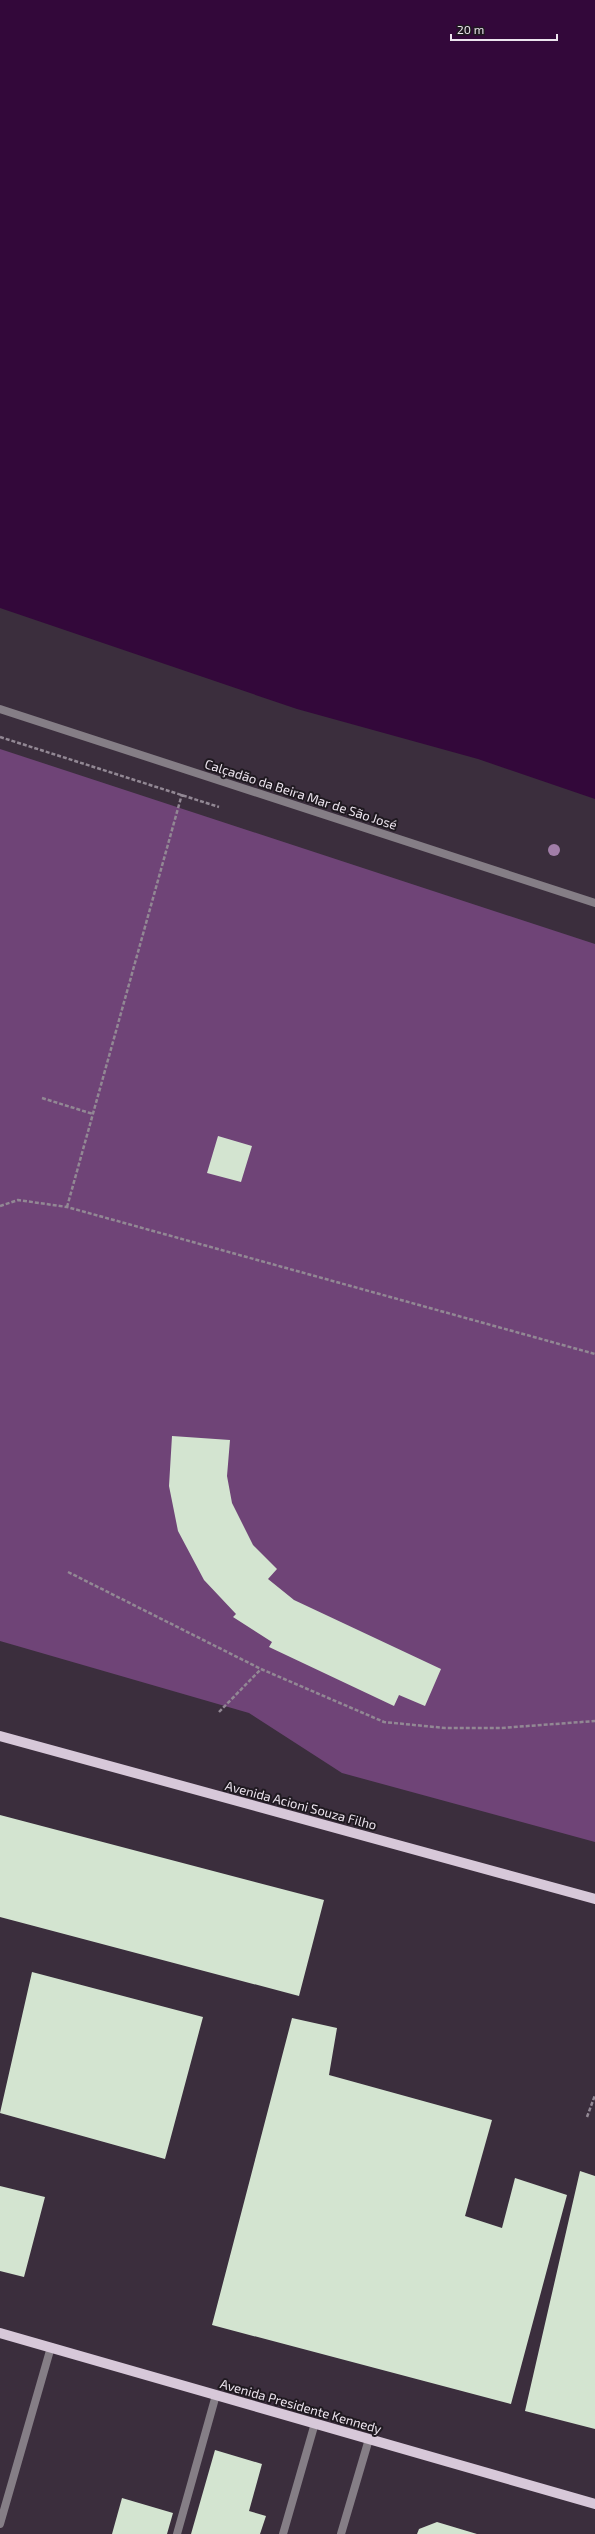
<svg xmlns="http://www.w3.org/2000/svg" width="595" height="2534" viewBox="0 0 595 2534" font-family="'Exo 2',sans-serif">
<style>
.green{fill:#6f4477}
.water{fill:#33083a}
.building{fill:#d3e4d0}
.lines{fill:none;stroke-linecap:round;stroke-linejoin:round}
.path{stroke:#928894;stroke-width:2.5;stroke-dasharray:4 2;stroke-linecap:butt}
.service{stroke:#857e86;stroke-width:8}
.pedestrian{stroke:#857e86;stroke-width:8}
.minor{stroke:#857e86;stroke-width:8}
.primary{stroke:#d7c8d9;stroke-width:10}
.tree{fill:#a17ea8}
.labels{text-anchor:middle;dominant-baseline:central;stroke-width:4;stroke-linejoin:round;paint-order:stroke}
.street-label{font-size:13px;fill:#ece4ee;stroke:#1f1920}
</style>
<rect width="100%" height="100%" fill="#3b2e3d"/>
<path class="green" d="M0 749 595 944V1842L342 1773 249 1713 0 1641Z"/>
<path class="water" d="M0 0H595V799L478 759 297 709 0 608Z"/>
<path class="building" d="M218 1136 252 1146 241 1182 207 1173Z
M172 1436 230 1440 227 1476 232 1503 253 1545 277 1569 268 1579 294 1600 441 1669 425 1706 399 1695 394 1706 269 1647 272 1642 233 1617 236 1614 204 1580 178 1531 169 1486Z
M0 1815 324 1900 299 1996 0 1917Z
M32 1972 203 2017 165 2159 0 2113Z
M292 2018 337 2028 329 2075 492 2120 465 2216 502 2228 515 2178 567 2195 511 2404 212 2325Z
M580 2171 595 2176V2429L525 2411Z
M0 2186 45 2197 24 2277 0 2271Z
M215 2450 262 2464 249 2511 266 2516 260 2534H191Z
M122 2498 173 2513 167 2534H112Z
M437 2522 477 2534H417L419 2529Z"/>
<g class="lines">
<path class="path" d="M0 737 219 807
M42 1098 93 1114
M0 1206 18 1200 67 1207 595 1354
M67 1207 182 794
M68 1572 261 1669 384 1722 445 1728H501L595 1721
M219 1712 261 1669
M587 2117 595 2095"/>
<path class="service" d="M177 2534 216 2395
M283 2534 315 2423"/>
<path class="pedestrian" d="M0 709 595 903"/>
<path class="minor" d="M0 2524 51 2347
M341 2534 369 2439"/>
<path class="primary" d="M0 1736 595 1899
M0 2333 595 2504"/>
</g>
<circle class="tree" cx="554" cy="850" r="6"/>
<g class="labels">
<g class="street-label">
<text transform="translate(301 794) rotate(18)">Calçadão da Beira Mar de São José</text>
<text transform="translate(301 1805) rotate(15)">Avenida Acioni Souza Filho</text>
<text transform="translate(301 2406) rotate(16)">Avenida Presidente Kennedy</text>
</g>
</g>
<path d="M451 34v6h106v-6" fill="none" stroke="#ece4ee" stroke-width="2"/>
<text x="457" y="34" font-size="12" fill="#ece4ee" stroke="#1f1920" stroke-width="3" paint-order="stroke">20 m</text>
</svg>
